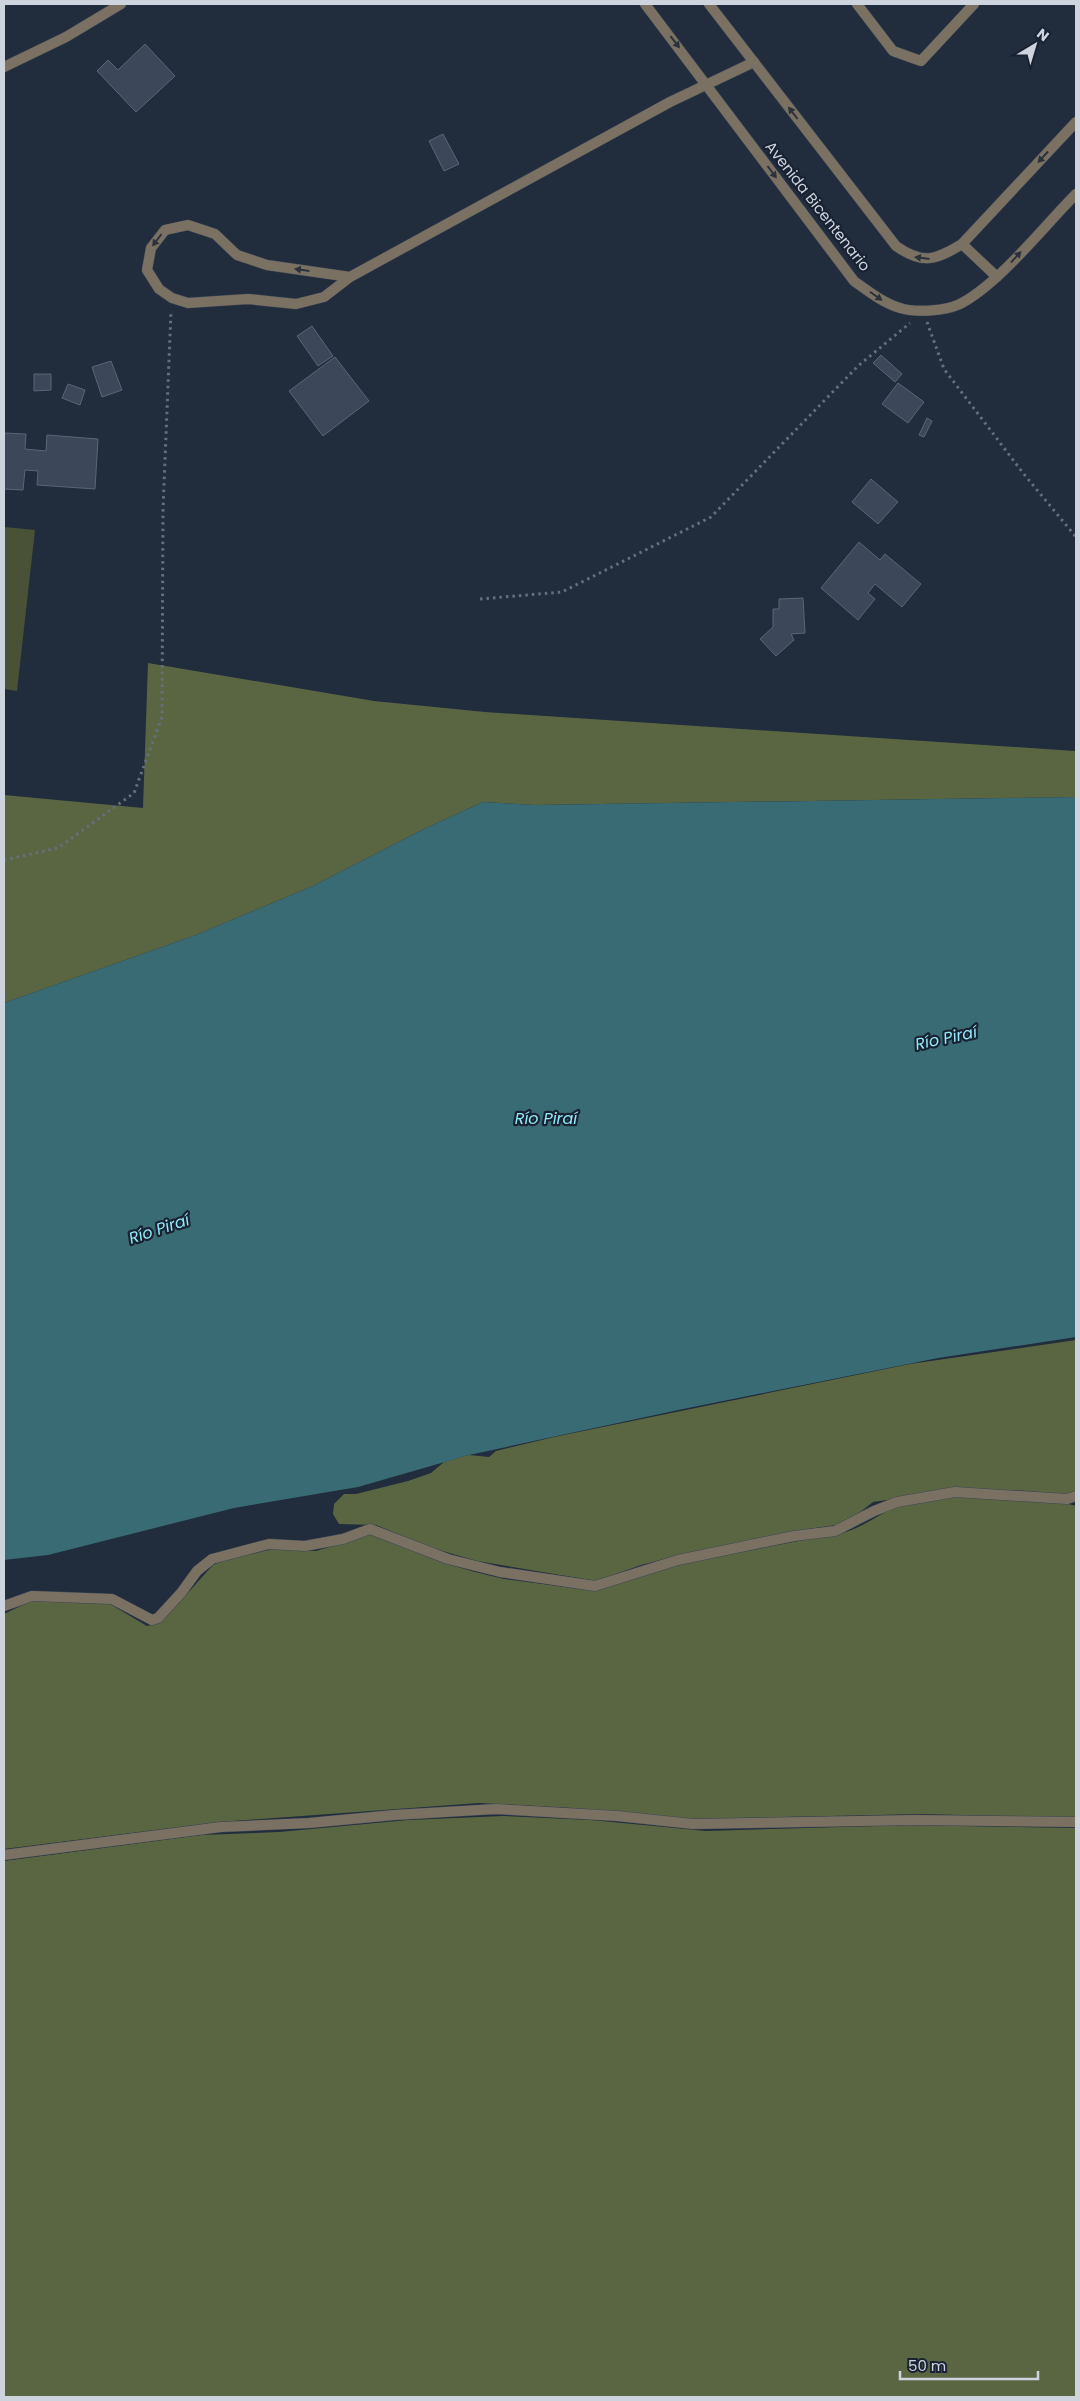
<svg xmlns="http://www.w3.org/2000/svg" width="1080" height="2401" viewBox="0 0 1080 2401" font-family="Poppins,sans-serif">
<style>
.green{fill:#495237}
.forest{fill:#5a6642}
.water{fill:#396b74}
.building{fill:#3c4859;stroke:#596678}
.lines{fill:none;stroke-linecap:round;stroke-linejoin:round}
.minor-casing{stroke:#3d4756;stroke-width:11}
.tertiary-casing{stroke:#3d4756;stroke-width:11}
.path{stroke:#656f7c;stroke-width:3;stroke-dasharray:2.5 4;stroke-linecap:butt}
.minor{stroke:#7a7162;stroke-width:10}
.tertiary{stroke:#7a7162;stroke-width:10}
.oneway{fill:#2c323c}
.labels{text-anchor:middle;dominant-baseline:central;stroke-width:4.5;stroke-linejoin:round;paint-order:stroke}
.street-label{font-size:15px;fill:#cdd4de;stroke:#182232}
.water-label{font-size:16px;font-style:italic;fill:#92e9f8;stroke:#182232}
</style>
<rect width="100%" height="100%" fill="#212c3c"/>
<path class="green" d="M4 527 35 530 17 691 4 689Z"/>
<path class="forest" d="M148 663 374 701 485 712 1075 751 1076 748V797L535 805 483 802 422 830 313 886 196 935 4 1003V795L143 808Z
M1076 1340V1494L1062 1496 1030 1491 963 1489 873 1502 859 1513 836 1525 795 1531 692 1552 641 1565 596 1581 477 1561 429 1547 376 1525 339 1524 333 1514 334 1504 344 1494H356L408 1481 431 1473 444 1462 469 1455 489 1457 496 1451 554 1437 910 1364Z
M957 1496 1061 1502 1076 1506V1818L922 1814 690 1819 572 1808 479 1803 220 1822 4 1849V1614L33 1600 110 1604 147 1626 156 1624 167 1616 213 1565 225 1560 273 1549 316 1551 372 1534 441 1562 475 1572 504 1579 596 1591 680 1564 819 1537C853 1535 867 1521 895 1507 907 1500 942 1498 957 1496Z
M503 1816 591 1820 706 1831 910 1825 1076 1828V2397H4V1861L201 1835 279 1832 408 1820Z"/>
<path class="water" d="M1076 797V1337L938 1358 683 1409 469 1455 358 1487 234 1508 48 1555 4 1560V1003L196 935 313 886 422 830 483 802 536 805Z"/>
<path class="building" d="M145 44 175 76 136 112 97 71 108 60 118 70Z
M443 134 459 164 444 171 429 141Z
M312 326 333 356 318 366 297 336Z
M881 355 902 374 895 382 873 363Z
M335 357 369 401 323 436 289 391Z
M111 361 122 390 102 397 92 367Z
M34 374H51V390L34 391Z
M898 383 924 402 908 423 882 404Z
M68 384 85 390 80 405 62 398Z
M927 418 932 421 924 437 919 435Z
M4 433 26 434 25 449 46 451 47 435 98 439 95 489 37 485 38 471 25 470 23 490 4 489Z
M871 479 898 502 878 524 852 502Z
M859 542 880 560 885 554 921 584 902 607 875 584 868 593 875 599 858 620 821 588Z
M803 598 805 633 791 634 794 640 776 656 760 639 773 627V609H779V599Z"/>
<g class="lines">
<defs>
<path id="minor" d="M857 4 893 51 921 61 974 4
M4 67 66 37 121 4
M350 277 267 265 237 255 215 234 188 225 165 230 151 248 147 270 159 289 172 298 188 303 248 299 296 304 324 297 350 277 670 102 754 62
M4 1606 32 1596 112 1599 152 1620 158 1618 181 1593 197 1571 212 1559 269 1544 305 1546 343 1539 370 1529 448 1559 500 1572 595 1586 678 1560 794 1536 835 1531 874 1511 897 1502 955 1492 1067 1499 1076 1496
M4 1855 221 1827 309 1823 394 1815 496 1809 617 1816 693 1824 915 1820 1076 1822"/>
<path id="tertiary" d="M645 4 854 281C868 291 883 303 900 308 916 313 945 311 960 304 999 284 1044 226 1076 194
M709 4 896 246C923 265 936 260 962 244L1076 122
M962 244 997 277"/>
</defs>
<use href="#minor" class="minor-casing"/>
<use href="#tertiary" class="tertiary-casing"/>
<path class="path" d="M927 322 944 369 1023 473 1076 537
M480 599 562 592 711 517 858 366 910 323
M4 860 58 848 134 793 162 717 163 510 171 311"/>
<use href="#minor" class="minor"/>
<use href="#tertiary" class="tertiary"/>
</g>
<defs><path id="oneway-solid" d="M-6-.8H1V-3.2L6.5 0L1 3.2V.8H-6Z" transform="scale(1.25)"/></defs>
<g class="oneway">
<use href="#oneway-solid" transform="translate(675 42) rotate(52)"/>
<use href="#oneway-solid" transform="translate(793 113) rotate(-128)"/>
<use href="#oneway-solid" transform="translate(1043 157) rotate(133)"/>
<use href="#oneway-solid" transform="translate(772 172) rotate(53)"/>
<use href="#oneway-solid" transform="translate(157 240) rotate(127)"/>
<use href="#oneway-solid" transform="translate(1016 257) rotate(-47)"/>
<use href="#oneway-solid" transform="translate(922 258) rotate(-173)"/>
<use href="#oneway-solid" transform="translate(302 270) rotate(-172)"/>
<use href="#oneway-solid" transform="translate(876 296) rotate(35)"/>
</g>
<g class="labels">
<g class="street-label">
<text transform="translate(818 206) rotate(52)">Avenida Bicentenario</text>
</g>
<g class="water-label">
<text transform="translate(946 1038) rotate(-12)">Río Piraí</text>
<text x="546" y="1118">Río Piraí</text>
<text transform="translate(159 1229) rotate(-18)">Río Piraí</text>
</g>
</g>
<rect width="1080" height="2401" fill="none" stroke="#cdd4de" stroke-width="10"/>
<g transform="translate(1035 45) rotate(38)" stroke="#182232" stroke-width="4" paint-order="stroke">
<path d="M0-4L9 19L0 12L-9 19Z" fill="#cdd4de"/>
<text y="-8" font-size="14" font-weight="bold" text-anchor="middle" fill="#cdd4de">N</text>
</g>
<path d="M900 2371v8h138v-8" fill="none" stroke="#cdd4de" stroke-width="2.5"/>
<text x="908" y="2371" font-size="15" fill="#cdd4de" stroke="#182232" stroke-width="4" paint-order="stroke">50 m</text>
</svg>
